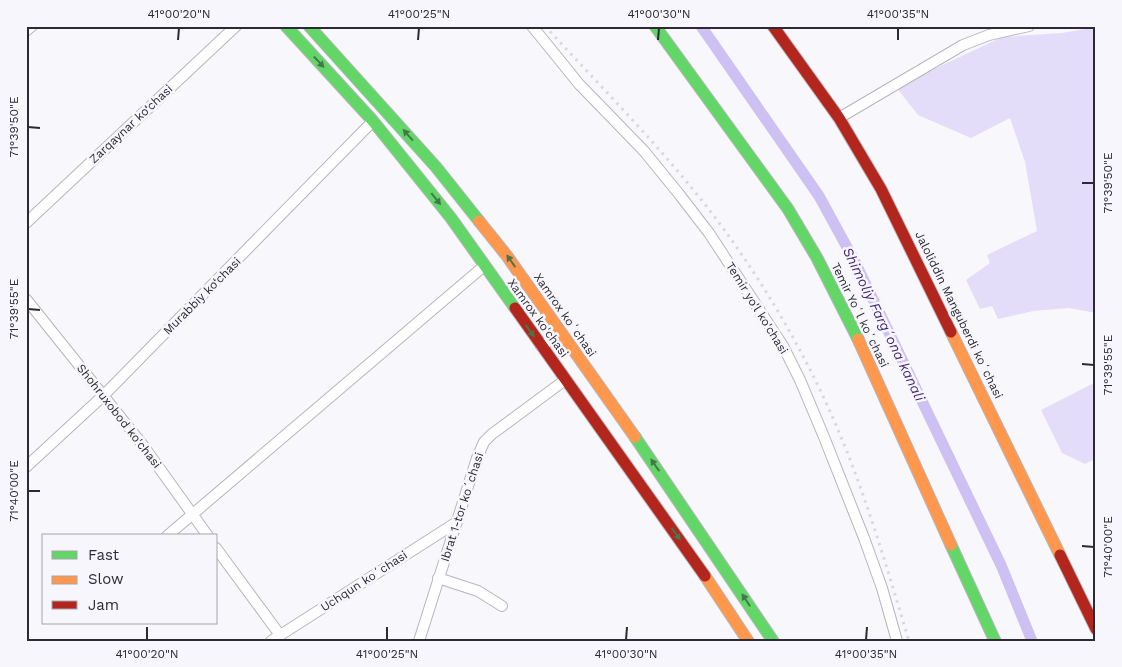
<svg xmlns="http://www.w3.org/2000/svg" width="1122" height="667" viewBox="0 0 1122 667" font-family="'Work Sans',sans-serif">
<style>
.green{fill:#e3ddf9}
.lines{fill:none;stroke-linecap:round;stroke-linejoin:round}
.canal{stroke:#cdc1f3;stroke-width:11}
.street-casing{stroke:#b7b6bc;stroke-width:12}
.fast-casing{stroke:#b7b6bc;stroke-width:13}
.slow-casing{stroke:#b7b6bc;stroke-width:13}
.jam-casing{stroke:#b7b6bc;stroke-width:13}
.street{stroke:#fefefe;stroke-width:10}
.fast{stroke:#63d668;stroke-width:11}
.slow{stroke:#ff974d;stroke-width:11}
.jam{stroke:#b3261e;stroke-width:11}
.rail{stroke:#d9d8da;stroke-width:3;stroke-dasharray:2.5 5;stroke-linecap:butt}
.oneway{fill:#45774b}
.ticks{fill:none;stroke:#2d2a34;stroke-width:2}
.labels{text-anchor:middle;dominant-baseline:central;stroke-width:5;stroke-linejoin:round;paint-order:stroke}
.street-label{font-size:12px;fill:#2d2a34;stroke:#f7f6fc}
.water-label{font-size:14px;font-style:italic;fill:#442777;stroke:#f7f6fc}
.neatline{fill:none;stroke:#2d2a34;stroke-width:2}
.ticks-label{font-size:12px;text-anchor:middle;fill:#2d2a34}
</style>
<rect width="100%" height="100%" fill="#f8f7fb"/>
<path class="green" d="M1096 27V313L1069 308 1033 311 998 319 992 306 980 309 966 280 990 263 987 255 1037 231 1025 162 1010 118 971 138 918 115 896 87 1002 37 1062 33Z
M1096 382V463L1093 460 1085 464 1062 453 1041 410Z"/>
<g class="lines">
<path class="canal" d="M701 26 819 196 854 260 1001 565 1032 641"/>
<defs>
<path id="street" d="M532 26 579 84 644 151 679 194 709 233 783 346 800 380 824 437 864 538 882 588 897 641
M26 31 32 26
M839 118 963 45 989 35 1029 26
M26 223 236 26
M26 299 142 444 208 536
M541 346 561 333
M26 467 104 395 373 121
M167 536 484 266
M216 548 280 635
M438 578 478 591 502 606
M271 641 457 522
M419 641 477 458 484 442 492 434 565 380"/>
<path id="fast" d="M286 26 373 121 451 218 515 308
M309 26 436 167 479 221
M655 26 788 209 817 258 858 339
M635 437 773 641
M951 545 995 641"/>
<path id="slow" d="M479 221 507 256 635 437
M951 332 1060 555
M858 339 951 545
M705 576 748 641"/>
<path id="jam" d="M773 26 839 118 881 189 951 332
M515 308 705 576
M1060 555 1096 629"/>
</defs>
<use href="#street" class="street-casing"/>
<use href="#fast" class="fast-casing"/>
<use href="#slow" class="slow-casing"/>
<use href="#jam" class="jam-casing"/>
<use href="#street" class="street"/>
<use href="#fast" class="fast"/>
<use href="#slow" class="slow"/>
<use href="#jam" class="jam"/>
<path class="rail" d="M545 26C612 99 684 170 740 252 775 303 807 359 832 416 864 488 886 565 909 641"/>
</g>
<defs><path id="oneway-solid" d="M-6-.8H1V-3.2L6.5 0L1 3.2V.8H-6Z" transform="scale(1.25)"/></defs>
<g class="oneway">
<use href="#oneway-solid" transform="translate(319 62) rotate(47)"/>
<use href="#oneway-solid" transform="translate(408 135) rotate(-131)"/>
<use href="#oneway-solid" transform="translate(436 199) rotate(51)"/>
<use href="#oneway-solid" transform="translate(511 261) rotate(-125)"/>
<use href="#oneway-solid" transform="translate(530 331) rotate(54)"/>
<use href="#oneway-solid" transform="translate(655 465) rotate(-125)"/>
<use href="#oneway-solid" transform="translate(676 534) rotate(54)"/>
<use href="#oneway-solid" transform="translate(746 600) rotate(-123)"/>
</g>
<path class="ticks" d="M178 40 179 28M418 40 419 28M658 40 659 28M898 40V28M28 127 40 128M1082 183H1094M28 309 40 310M1082 364 1094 365M28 491H40M1082 546 1094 547M147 640V627M387 640V627M626 640 627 627M866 640 867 627"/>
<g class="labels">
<g class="street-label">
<text transform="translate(131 124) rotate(-43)">Zarqaynar ko‘chasi</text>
<text transform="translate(202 296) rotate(-45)">Murabbiy ko‘chasi</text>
<text transform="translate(757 308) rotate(58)">Temir yo'l ko'chasi</text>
<text transform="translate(565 315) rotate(55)">Xamrox koʻchasi</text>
<text transform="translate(860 315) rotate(64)">Temir Yoʻl koʻchasi</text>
<text transform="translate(959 315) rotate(64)">Jaloliddin Manguberdi koʻchasi</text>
<text transform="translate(538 318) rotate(54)">Xamrox ko'chasi</text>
<text transform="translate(119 416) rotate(52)">Shohruxobod ko'chasi</text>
<text transform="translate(462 507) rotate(-72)">Ibrat 1-tor koʻchasi</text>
<text transform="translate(364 581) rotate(-33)">Uchqun koʻchasi</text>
</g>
<g class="water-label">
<text transform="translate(884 324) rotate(64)">Shimoliy Fargʻona kanali</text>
</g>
</g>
<rect width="1122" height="667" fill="none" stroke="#f7f6fc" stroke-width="55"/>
<rect x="42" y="534" width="175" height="90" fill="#f7f6fc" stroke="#a6a4ac"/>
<rect x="52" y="551" width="25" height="8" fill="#63d668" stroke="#a6a4ac"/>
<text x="88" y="560" font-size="15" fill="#2d2a34">Fast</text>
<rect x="52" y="576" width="25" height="8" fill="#ff974d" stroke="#a6a4ac"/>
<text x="88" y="584" font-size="15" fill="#2d2a34">Slow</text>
<rect x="52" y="601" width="25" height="8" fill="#b3261e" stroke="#a6a4ac"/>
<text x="88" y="610" font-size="15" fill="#2d2a34">Jam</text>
<rect x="28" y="28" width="1066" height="612" class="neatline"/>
<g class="ticks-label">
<text x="179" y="18">41°00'20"N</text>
<text x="419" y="18">41°00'25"N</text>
<text x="659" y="18">41°00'30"N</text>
<text x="898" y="18">41°00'35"N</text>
<text transform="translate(14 127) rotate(-90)" y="4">71°39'50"E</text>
<text transform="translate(1108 183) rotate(-90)" y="4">71°39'50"E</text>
<text transform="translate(14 309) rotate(-90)" y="4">71°39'55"E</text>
<text transform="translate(1108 365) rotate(-90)" y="4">71°39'55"E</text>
<text transform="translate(14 491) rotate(-90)" y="4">71°40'00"E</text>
<text transform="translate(1108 547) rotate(-90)" y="4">71°40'00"E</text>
<text x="147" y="658">41°00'20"N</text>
<text x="387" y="658">41°00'25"N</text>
<text x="626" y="658">41°00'30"N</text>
<text x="866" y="658">41°00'35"N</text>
</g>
</svg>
